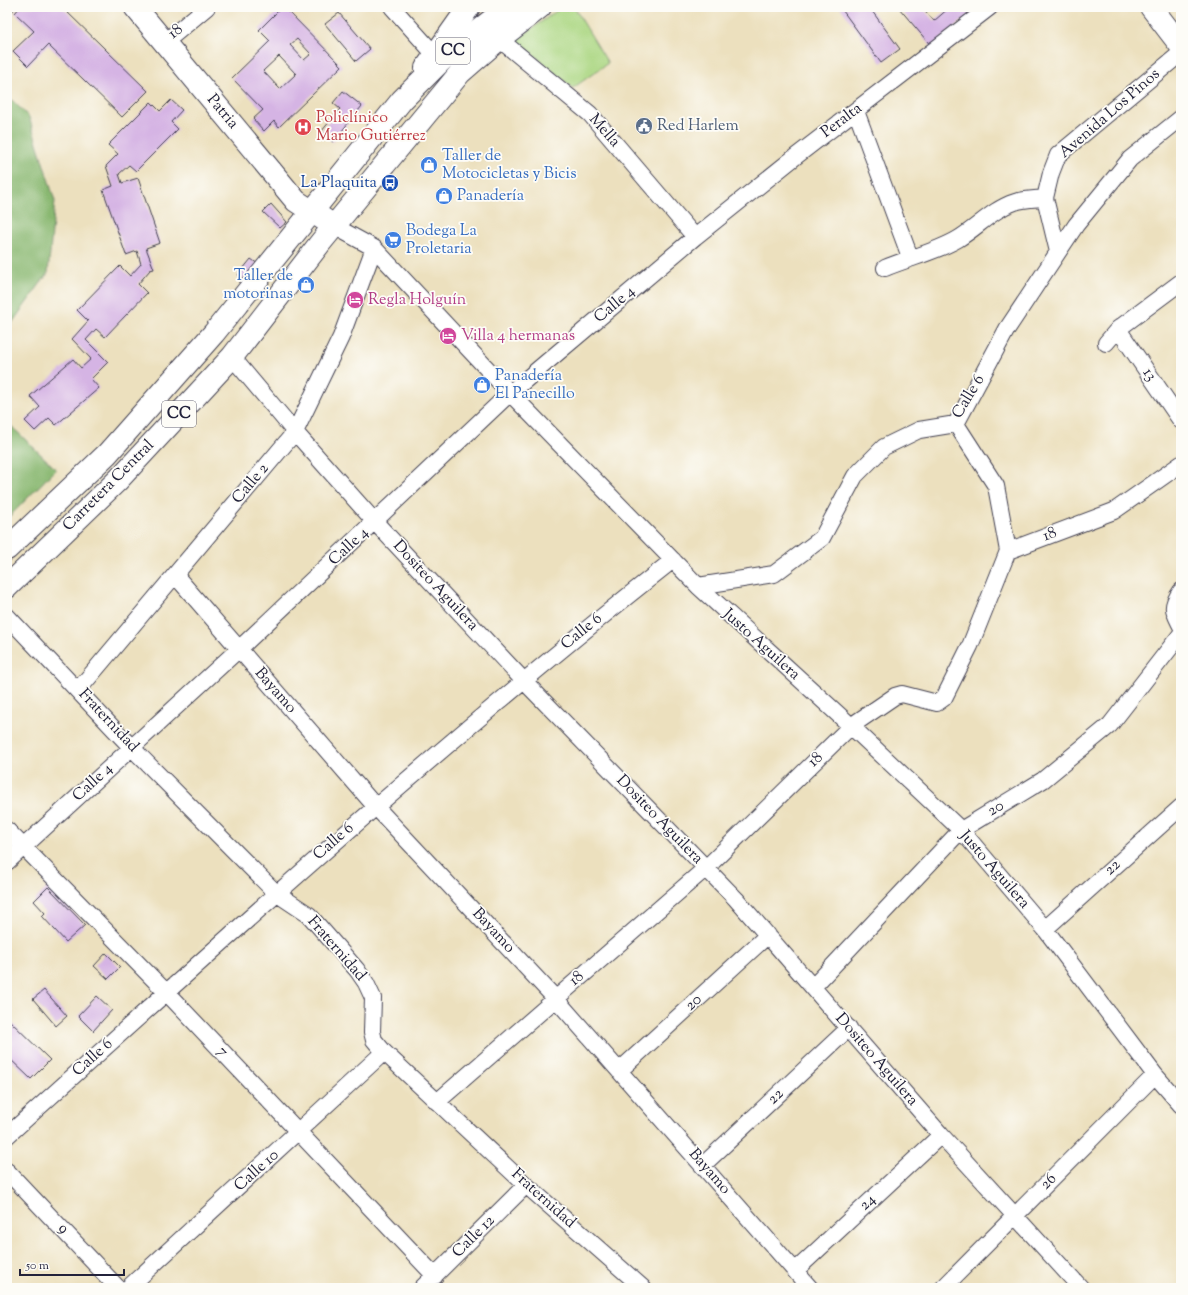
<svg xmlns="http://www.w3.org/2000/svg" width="1188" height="1295" viewBox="0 0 1188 1295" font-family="'Sorts Mill Goudy',serif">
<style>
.green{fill:#acd783;stroke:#677c5f}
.forest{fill:#89b871;stroke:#566d56}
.building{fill:#d5b4e4;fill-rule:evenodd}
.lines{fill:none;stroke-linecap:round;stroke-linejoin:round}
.street-casing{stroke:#403e4f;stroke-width:18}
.secondary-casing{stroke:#403e4f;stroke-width:24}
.primary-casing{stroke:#403e4f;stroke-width:24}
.street{stroke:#fff;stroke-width:16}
.secondary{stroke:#fff;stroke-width:22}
.primary{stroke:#fff;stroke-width:22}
.labels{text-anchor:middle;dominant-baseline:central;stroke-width:3.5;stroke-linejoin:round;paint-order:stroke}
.shield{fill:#fdfcf7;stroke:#646373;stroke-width:1}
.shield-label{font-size:15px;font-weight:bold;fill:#22223b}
.street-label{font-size:16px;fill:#22223b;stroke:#fdfcf7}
.health-label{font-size:16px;fill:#be3a42;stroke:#fdfcf7;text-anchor:start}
.service-label{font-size:16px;fill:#4e5e75;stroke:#fdfcf7;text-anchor:start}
.shop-label{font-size:16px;fill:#366cbe;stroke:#fdfcf7;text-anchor:start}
.transit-label{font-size:16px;fill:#164399;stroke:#fdfcf7;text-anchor:end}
.hotel-label{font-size:16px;fill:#b23c85;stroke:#fdfcf7;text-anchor:start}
</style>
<rect width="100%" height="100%" fill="#fdfcf7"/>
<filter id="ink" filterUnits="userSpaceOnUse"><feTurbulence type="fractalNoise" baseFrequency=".025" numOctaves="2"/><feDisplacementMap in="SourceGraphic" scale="8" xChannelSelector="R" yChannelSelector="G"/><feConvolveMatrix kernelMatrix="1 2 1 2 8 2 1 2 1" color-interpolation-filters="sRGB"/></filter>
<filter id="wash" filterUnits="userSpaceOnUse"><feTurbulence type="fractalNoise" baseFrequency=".012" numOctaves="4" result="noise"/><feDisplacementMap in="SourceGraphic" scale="16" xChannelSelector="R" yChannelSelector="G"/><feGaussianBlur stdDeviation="0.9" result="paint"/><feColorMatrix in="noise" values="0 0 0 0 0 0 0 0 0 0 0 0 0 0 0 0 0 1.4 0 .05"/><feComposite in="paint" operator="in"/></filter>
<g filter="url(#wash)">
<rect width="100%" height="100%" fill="#ece0be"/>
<path class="green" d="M562 7H574L608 63 573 88 516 40Z"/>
<path class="forest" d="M7 95 29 117 55 201 48 273 7 330Z
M7 422 56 469 7 519Z"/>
<g id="blocks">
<path class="building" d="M7 7H16L7 17Z
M20 7H62L148 91 122 117 48 45 28 66 13 51 34 31 15 13Z
M282 7H284L342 66 279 127 274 121 264 131 253 119 263 110 232 78 270 41 259 30ZM297 39 311 54 304 60 290 45ZM279 56 296 74 280 89 263 71Z
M840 7H869L900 49 881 63Z
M900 7H922L934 21 950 7H978L932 47 899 8Z
M339 13 370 49 356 61 325 24Z
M343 91 362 106 333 142 321 132 340 109 333 103Z
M171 100 182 110 171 122 178 129 136 171 129 165 119 174 122 183 138 178 160 243 146 248 154 269 150 270 138 284 147 293 105 337 96 329 86 340 108 362 91 379 99 388 56 425 49 418 35 431 25 421 40 407 30 396 73 359 81 368 91 359 72 339 88 321 77 310 120 266 130 276 141 264 137 251 126 255 103 190 113 186 106 166 118 154 108 145 151 102 160 111Z
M271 204 287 222 280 228 263 212Z
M251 259 258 264 245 280 238 275Z
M48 887 85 925 66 942 42 916 45 913 34 901Z
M106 953 120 967 108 979 94 966Z
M44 990 67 1016 56 1026 33 999Z
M97 996 112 1010 93 1031 78 1016Z
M7 1018 50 1060 31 1079 7 1056Z"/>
</g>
</g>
<g filter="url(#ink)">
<use href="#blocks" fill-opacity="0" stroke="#403e4f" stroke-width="1"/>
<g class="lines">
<defs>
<path id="street" d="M392 7 436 56
M499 39 590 114 695 237
M164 43 207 7
M856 111 910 257
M334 226 374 248 510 393 698 586 851 726 961 830 1045 929 1155 1075 1181 1105
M1058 252 1045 198 1051 173 1058 155 1181 53
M885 268C909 258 936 252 958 239 978 227 993 209 1015 202 1024 199 1035 199 1045 198
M1118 329 1181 421
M1106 343 1118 329 1181 282
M232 357 295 432 375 522 523 680 736 899 941 1135 1081 1288
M956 424 1007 329 1076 225 1130 159 1181 118
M956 424 996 486 1008 551
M175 575 375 806 555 998 810 1288
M698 586 774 574 822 538 855 476 884 447 919 430 956 424
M1181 591C1170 607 1173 610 1181 626
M7 616 131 747 276 893 309 915 357 970 366 983 373 998 372 1032 374 1040 384 1052 526 1185 643 1288
M79 689 295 432 341 337 374 248
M7 830 166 992 435 1276
M7 862 239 649 510 393 695 237 795 157 990 7
M1045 929 1181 807
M813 987 961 830 1043 780 1110 725 1181 634
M619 1071 768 935
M437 1102 706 868 851 726 895 696 902 694 937 703 944 698 970 646 1008 551 1114 511 1181 464
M7 1136C225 939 442 742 673 560
M703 1165 849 1028
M7 1171 118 1288
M795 1271 941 1135
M128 1288 384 1052
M422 1288 526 1185
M943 1288 1155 1075"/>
<path id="secondary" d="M135 7 296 201 334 226
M1151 7 1181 46
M426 68 469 7"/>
<path id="primary" d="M7 549 107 454 214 333 402 100 445 57 508 7
M7 587 118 480 232 357 321 242 460 73 499 39 540 7"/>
</defs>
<use href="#street" class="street-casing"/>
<use href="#secondary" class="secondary-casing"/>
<use href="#primary" class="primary-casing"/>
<use href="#street" class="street"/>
<use href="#secondary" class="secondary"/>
<use href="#primary" class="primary"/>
</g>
</g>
<defs>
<symbol id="civic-disc" viewBox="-11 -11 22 22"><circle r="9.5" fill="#5c6f8a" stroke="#fdfcf7"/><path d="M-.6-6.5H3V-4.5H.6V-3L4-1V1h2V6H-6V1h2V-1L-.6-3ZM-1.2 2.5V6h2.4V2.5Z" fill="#fff"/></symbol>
<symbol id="hospital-disc" viewBox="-11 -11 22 22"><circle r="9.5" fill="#e0444e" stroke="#fdfcf7"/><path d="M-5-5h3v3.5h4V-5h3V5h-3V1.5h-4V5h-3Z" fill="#fff"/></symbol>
<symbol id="shop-disc" viewBox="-11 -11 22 22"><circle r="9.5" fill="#3f7fe0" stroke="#fdfcf7"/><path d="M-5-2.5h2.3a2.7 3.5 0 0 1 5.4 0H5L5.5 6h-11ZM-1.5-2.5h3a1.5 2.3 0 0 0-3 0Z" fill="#fff"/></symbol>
<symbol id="bus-disc" viewBox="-11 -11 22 22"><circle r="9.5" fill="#1a4fb4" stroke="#fdfcf7"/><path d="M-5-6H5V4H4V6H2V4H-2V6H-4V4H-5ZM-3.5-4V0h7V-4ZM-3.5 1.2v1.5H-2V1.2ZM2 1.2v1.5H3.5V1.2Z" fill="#fff"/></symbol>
<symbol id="supermarket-disc" viewBox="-11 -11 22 22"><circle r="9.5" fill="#3f7fe0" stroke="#fdfcf7"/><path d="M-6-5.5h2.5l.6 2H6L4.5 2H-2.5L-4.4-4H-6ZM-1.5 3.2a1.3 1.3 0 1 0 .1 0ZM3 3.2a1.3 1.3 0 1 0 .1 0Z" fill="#fff"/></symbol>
<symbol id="hotel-disc" viewBox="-11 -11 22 22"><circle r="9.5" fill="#d1479c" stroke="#fdfcf7"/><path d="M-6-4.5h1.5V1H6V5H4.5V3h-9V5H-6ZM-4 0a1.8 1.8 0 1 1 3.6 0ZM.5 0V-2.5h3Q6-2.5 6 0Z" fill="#fff"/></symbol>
</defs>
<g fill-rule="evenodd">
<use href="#civic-disc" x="634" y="116" width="20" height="20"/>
<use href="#hospital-disc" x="293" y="117" width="20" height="20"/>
<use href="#shop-disc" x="419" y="155" width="20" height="20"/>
<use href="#bus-disc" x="380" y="173" width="20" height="20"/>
<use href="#shop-disc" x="434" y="186" width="20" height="20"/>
<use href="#supermarket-disc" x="383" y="230" width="20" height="20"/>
<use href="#shop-disc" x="296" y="275" width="20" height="20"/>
<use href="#hotel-disc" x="345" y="290" width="20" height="20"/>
<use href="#hotel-disc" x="438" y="326" width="20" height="20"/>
<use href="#shop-disc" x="472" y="375" width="20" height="20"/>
</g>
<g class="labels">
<g class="shield">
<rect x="436" y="38" width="34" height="26" rx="3"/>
<rect x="162" y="401" width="34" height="26" rx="3"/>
</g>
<g class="shield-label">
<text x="453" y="51">CC</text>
<text x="179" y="414">CC</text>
</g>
<g class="street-label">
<text transform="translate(176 32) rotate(-40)">18</text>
<text transform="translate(222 112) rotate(50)">Patria</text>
<text transform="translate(1110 114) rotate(-41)">Avenida Los Pinos</text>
<text transform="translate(842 121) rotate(-37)">Peralta</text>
<text transform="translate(604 131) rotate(49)">Mella</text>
<text transform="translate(615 305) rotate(-40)">Calle 4</text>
<text transform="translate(1149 375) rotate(56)">13</text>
<text transform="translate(969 397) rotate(-59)">Calle 6</text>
<text transform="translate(251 484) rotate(-50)">Calle 2</text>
<text transform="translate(109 486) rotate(-45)">Carretera Central</text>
<text transform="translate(1050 535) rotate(-21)">18</text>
<text transform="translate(349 547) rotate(-43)">Calle 4</text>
<text transform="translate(435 586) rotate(47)">Dositeo Aguilera</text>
<text transform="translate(582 632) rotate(-39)">Calle 6</text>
<text transform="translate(761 645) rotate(42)">Justo Aguilera</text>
<text transform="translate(275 691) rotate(49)">Bayamo</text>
<text transform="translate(108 721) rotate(47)">Fraternidad</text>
<text transform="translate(816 760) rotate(-44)">18</text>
<text transform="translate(93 783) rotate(-43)">Calle 4</text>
<text transform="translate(996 809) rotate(-31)">20</text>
<text transform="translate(659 820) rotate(46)">Dositeo Aguilera</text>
<text transform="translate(334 842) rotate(-41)">Calle 6</text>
<text transform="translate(1113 868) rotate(-42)">22</text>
<text transform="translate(994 870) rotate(49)">Justo Aguilera</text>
<text transform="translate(493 931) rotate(47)">Bayamo</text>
<text transform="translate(336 949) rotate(49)">Fraternidad</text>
<text transform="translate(577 979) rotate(-41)">18</text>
<text transform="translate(694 1003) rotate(-42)">20</text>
<text transform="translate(222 1052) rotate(47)">7</text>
<text transform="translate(93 1058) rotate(-42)">Calle 6</text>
<text transform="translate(876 1060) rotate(49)">Dositeo Aguilera</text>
<text transform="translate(776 1097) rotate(-43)">22</text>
<text transform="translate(257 1171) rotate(-42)">Calle 10</text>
<text transform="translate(709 1172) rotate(49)">Bayamo</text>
<text transform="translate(1049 1182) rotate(-45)">26</text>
<text transform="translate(543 1199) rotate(42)">Fraternidad</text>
<text transform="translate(868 1203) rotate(-43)">24</text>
<text transform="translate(63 1229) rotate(47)">9</text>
<text transform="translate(474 1237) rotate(-45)">Calle 12</text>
</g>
<g class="health-label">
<text x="316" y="118">Policlínico<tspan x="316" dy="18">Mario Gutiérrez</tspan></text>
</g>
<g class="service-label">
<text x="657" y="126">Red Harlem</text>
</g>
<g class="shop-label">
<text x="442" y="156">Taller de<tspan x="442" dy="18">Motocicletas y Bicis</tspan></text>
<text x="457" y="196">Panadería</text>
<text x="406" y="231">Bodega La<tspan x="406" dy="18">Proletaria</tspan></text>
<text x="293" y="276" text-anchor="end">Taller de<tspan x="293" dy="18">motorinas</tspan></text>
<text x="495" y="376">Panadería<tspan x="495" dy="18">El Panecillo</tspan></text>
</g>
<g class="transit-label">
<text x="377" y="183">La Plaquita</text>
</g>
<g class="hotel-label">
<text x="368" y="300">Regla Holguín</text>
<text x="461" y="336">Villa 4 hermanas</text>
</g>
</g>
<rect width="1188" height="1295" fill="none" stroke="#fdfcf7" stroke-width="24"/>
<path d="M20 1269v6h104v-6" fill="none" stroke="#22223b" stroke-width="2"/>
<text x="26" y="1269" font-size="12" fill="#22223b" stroke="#fdfcf7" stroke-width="3" paint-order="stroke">50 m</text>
</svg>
